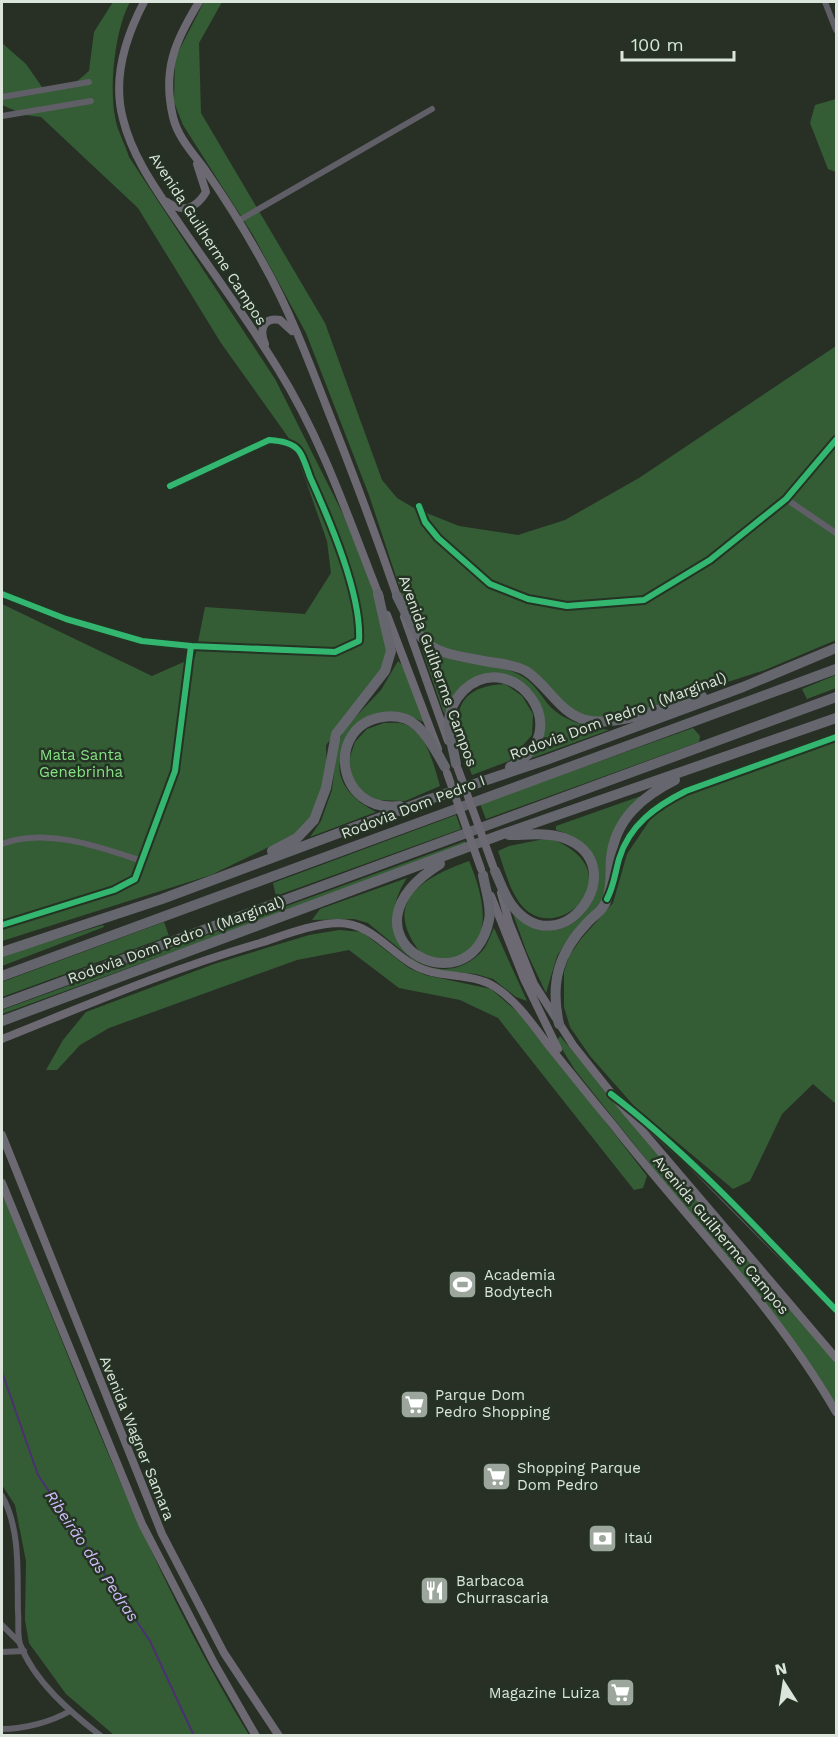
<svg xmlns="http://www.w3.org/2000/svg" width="838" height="1737" viewBox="0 0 838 1737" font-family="'Work Sans',sans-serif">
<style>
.green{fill:#355d35}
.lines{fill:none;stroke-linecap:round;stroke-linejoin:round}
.stream{stroke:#4b3072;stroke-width:2}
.minor{stroke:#605e67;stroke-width:6}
.tertiary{stroke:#605e67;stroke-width:8}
.secondary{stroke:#6c6973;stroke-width:8}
.trunk{stroke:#66666e;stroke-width:10}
.motorway{stroke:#64646c;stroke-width:10}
.secondary-bridge{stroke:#6c6973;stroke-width:8}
.cycleway-casing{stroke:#243323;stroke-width:10}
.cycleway{stroke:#33b770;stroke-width:6}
.labels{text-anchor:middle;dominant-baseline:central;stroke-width:5;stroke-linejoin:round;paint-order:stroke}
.street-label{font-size:15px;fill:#dbe5db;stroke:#243323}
.park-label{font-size:15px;fill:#86e185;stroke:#243323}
.poi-label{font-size:15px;fill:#dbe5db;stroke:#243323;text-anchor:start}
.water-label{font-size:16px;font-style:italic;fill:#d1bcfc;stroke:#243323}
</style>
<rect width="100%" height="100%" fill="#283026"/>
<path class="green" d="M113 2H130C115 29 109 86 115 117 117 130 125 144 129 157L275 379 365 558 391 651 381 680 326 745 327 782 308 828 211 875 2 941V604L152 676 195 657 205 607 305 614 331 573 327 541 293 444 221 343 138 208 41 117 25 115 2 105V43L26 64 42 87 68 89 89 71 94 32Z
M204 2H222L199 43 201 113 325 323 382 480 397 498 414 508 459 526 518 535 565 520 639 478 836 346V640L765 670 607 721 577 715 530 675 449 655 413 628 369 495 306 333 253 235 183 125 174 102 175 58Z
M836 99V172L828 169 810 123 815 105Z
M425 649C458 668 488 660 518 674 532 681 538 691 547 703 563 722 586 726 609 730L532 758C543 743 546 711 534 694 529 686 520 682 512 677 478 684 459 679 444 714L422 650Z
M398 661 402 665 426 723 401 713 368 717C361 728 345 743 341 756 333 783 356 802 376 812L310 837 321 821 332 790 337 746 345 728 381 690Z
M836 675V688L807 699 802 689Z
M505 684 522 696 533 714 532 735 509 761 472 775C455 733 442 687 505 684Z
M384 723C390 723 398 722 404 724 427 732 434 766 440 786L405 801 373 800 354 784 349 760 355 742 367 729Z
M693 728 700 736 699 742 486 819 480 804Z
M836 741V1104L813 1084 782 1114 750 1181 733 1189 635 1107 590 1056 570 1027 564 1007V972L569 956 581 939 613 903 627 854 654 814 687 795Z
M641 796 621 817 605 897 567 940 557 956 546 993 527 953 513 914C575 973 644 856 556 830V826Z
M456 815 461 829 276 896 273 883Z
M549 838C641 872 551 956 517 899 508 885 504 867 498 851L509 846Z
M465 841 466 845 2 1014V1010Z
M469 861C483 894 498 947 450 959 443 960 433 959 426 959 379 906 416 880 469 861Z
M407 878C362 946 441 1000 484 949 488 943 491 934 494 928L527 1001 516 997 493 979 476 974 424 969 368 923 354 919 312 920 320 909Z
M164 922 169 936 2 997V982Z
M103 925 104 927 2 966V956Z
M339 930 362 932 409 968 425 975 491 989 528 1021 647 1176 643 1188 634 1190 498 1018 460 1000 399 988 349 950 297 960 109 1028 80 1045 57 1070H46L63 1040 86 1012 214 964 309 935Z
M560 1036 836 1362V1409L815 1371 575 1070 557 1041Z
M2 1192C77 1376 145 1565 249 1735H114L66 1694 29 1643 25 1620 26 1561 15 1505 2 1485Z"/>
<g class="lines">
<path class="stream" d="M2 1372 38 1475 150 1641 194 1736"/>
<path class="minor" d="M825 2 836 30
M2 97 89 82
M2 116 91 101
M238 221 432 109
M786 499 836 533
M419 506 425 522 438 538 490 584 528 599 567 606 644 600 710 560 786 499 836 440
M2 594 66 619 142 641 191 646 335 652 359 641C362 595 329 519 310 477 307 469 304 458 299 451 292 442 280 441 269 440L170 486
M2 844C46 827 100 847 142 861
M614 885C616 876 617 866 620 857 631 824 656 806 686 791L836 737
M2 925 114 890 135 879 175 771 191 646
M2 1496C21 1529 17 1575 18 1612 19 1622 17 1635 20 1644 34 1681 70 1712 101 1736
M2 1625 19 1642
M2 1652 24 1651
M2 1729C24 1729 51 1722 70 1711"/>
<path class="tertiary" d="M620 1101 685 1158 836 1310"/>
<path class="secondary" d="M144 2C125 38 112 78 123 119 132 156 155 188 176 219 210 269 247 318 278 369 323 441 349 520 380 598
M199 2C175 41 162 70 173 117 178 138 193 153 206 171 226 200 246 232 263 263 289 309 308 359 327 408 352 471 376 535 398 599
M167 202C183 213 196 209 206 192L197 164
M265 344C259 330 263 317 280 320L292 331
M387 615 438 749
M404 617 448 741
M501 893 509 922 534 984 573 1045 628 1114 836 1358
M491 896 524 979 558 1049
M2 1039C87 1005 171 969 260 943 285 935 312 924 338 923 370 923 387 949 412 964 437 980 470 971 495 987 517 1001 533 1025 549 1046 571 1073 592 1100 614 1126 688 1221 776 1307 836 1412
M2 1135 162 1534 224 1653 279 1736
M2 1183 142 1524 214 1663 256 1736"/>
<path class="trunk" d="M397 596C425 653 430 651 490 662 502 664 516 665 526 671 548 685 559 713 586 720 618 728 670 704 702 696
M456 764C454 752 450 739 449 727 448 713 454 700 464 690 513 645 580 732 510 767
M400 806C335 814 325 725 383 717 396 715 407 717 417 726 429 737 437 753 445 767
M272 851 297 838 314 820 326 788 336 734 385 671 391 651 378 594
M440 864C327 935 470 1014 489 920 492 907 485 888 483 875
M495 871C500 882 504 894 511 904 560 971 637 865 564 838 547 832 527 835 509 835
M2 952 162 899 430 799 546 760 743 687 836 648
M2 1021 500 835 836 718
M559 1024C550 984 558 953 587 923 594 915 604 910 607 899 612 886 610 871 611 858 615 819 643 796 675 780"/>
<path class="motorway" d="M2 976 836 669
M2 1004 836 697"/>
<path class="secondary-bridge" d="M458 769 493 866
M447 773 481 869"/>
<defs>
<path id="cycleway" d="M419 506 425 522 438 538 490 584 528 599 567 606 644 600 710 560 786 499 836 440
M2 594 66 619 142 641 191 646 335 652 359 641C362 595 329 519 310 477 307 469 304 458 299 451 292 442 280 441 269 440L170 486
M607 899C614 886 615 873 619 859 629 825 656 806 686 791L836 737
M2 925 114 890 135 879 175 771 191 646
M611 1094C692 1156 765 1237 836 1310"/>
</defs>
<use href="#cycleway" class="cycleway-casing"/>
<use href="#cycleway" class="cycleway"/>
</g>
<defs>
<symbol id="stadium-square" viewBox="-11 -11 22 22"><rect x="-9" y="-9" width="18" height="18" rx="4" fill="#9ca69c" stroke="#243323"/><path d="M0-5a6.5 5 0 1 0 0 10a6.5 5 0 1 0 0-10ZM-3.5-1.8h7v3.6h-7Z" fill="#fff"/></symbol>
<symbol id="supermarket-square" viewBox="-11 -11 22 22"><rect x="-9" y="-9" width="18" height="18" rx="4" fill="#9ca69c" stroke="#243323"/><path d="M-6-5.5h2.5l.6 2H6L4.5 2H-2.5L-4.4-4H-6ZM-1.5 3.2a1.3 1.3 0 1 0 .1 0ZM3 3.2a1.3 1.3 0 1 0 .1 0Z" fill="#fff"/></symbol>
<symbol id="bank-square" viewBox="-11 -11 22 22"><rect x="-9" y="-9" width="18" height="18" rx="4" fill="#9ca69c" stroke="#243323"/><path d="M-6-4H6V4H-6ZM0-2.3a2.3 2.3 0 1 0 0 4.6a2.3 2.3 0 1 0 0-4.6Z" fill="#fff"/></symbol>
<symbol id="restaurant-square" viewBox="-11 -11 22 22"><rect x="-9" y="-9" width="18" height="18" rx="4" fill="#9ca69c" stroke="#243323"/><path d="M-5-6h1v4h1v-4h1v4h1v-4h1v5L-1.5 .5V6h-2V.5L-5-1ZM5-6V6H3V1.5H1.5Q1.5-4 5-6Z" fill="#fff"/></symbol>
</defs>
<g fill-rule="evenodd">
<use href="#stadium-square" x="446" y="1268" width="33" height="33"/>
<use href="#supermarket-square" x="398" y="1388" width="33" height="33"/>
<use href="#supermarket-square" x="480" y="1460" width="33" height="33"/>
<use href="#bank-square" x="586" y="1522" width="33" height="33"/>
<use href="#restaurant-square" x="418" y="1574" width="33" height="33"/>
<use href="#supermarket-square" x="604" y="1676" width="33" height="33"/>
</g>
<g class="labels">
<g class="street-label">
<text transform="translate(208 239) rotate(57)">Avenida Guilherme Campos</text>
<text transform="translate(438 671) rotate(70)">Avenida Guilherme Campos</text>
<text transform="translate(618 716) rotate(-20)">Rodovia Dom Pedro I (Marginal)</text>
<text transform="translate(413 807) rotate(-21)">Rodovia Dom Pedro I</text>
<text transform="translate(176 940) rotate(-20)">Rodovia Dom Pedro I (Marginal)</text>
<text transform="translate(721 1235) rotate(50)">Avenida Guilherme Campos</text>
<text transform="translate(137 1438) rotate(68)">Avenida Wagner Samara</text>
</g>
<g class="park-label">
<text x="81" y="755">Mata Santa<tspan x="81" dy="17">Genebrinha</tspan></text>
</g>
<g class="poi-label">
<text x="484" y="1275">Academia<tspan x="484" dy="17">Bodytech</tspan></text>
<text x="435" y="1395">Parque Dom<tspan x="435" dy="17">Pedro Shopping</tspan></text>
<text x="517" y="1468">Shopping Parque<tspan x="517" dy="17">Dom Pedro</tspan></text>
<text x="624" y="1538">Itaú</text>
<text x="456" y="1581">Barbacoa<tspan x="456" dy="17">Churrascaria</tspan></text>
<text x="600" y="1693" text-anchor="end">Magazine Luiza</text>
</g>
<g class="water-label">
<text transform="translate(92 1556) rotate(56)">Ribeirão das Pedras</text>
</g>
</g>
<rect width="838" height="1737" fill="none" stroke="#dbe5db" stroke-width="6"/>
<g transform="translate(784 1683) rotate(348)" stroke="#243323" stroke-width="4.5" paint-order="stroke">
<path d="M0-4.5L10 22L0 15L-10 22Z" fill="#dbe5db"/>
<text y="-9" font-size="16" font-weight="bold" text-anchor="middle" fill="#dbe5db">N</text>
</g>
<path d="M622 51v9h112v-9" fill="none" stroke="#dbe5db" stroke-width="3"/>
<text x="631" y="51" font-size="18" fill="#dbe5db" stroke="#243323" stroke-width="4.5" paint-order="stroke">100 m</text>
</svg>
